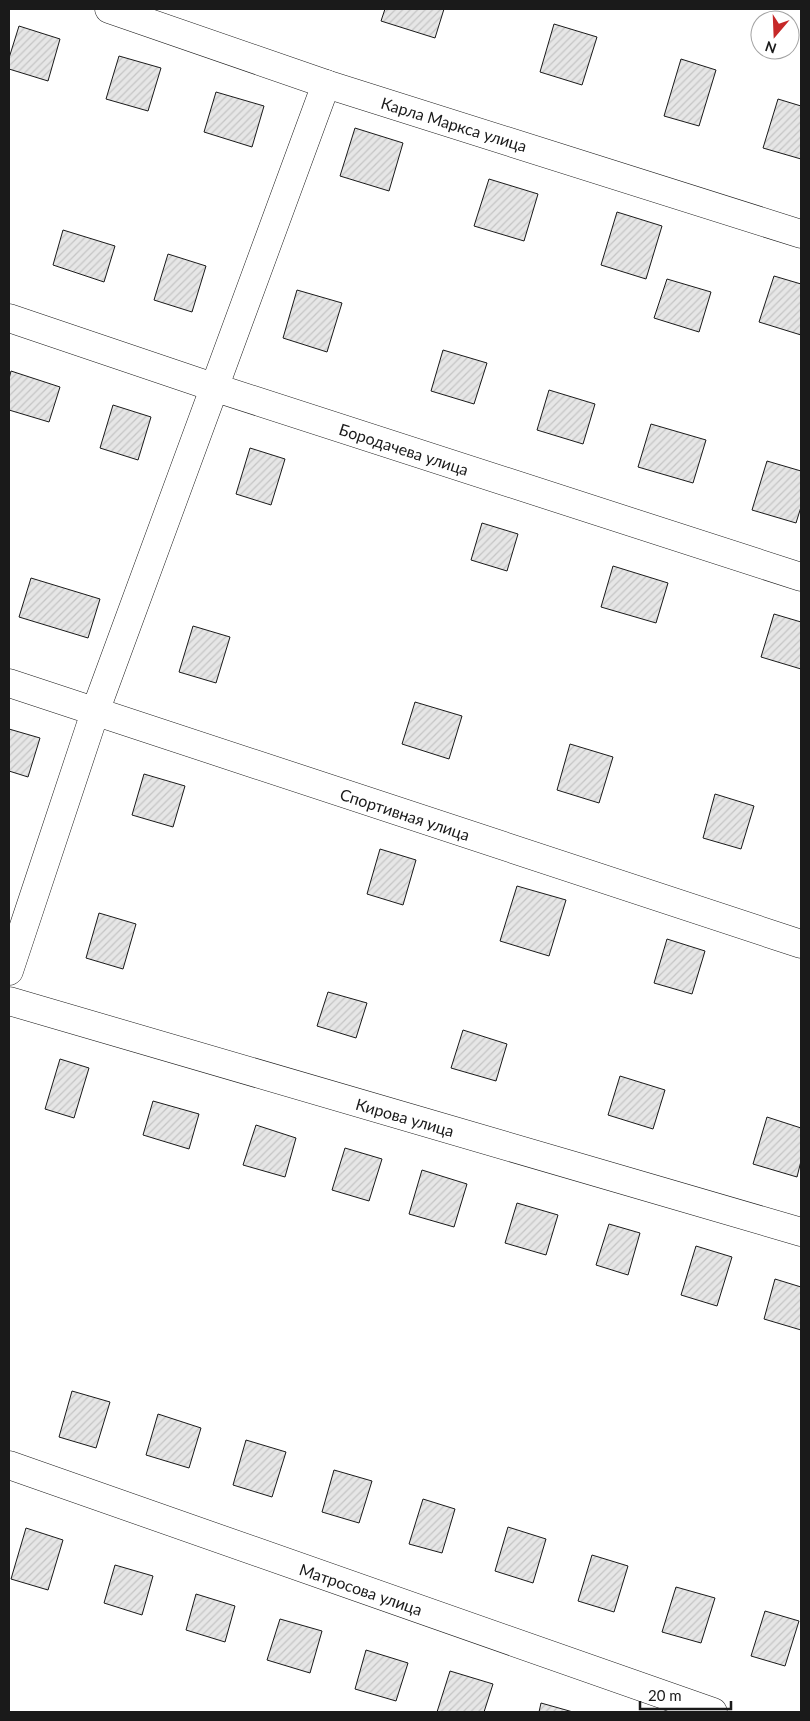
<svg xmlns="http://www.w3.org/2000/svg" width="810" height="1721" viewBox="0 0 810 1721" font-family="Lato,sans-serif">
<style>
.building{fill:url(#building-hatch);stroke:#1a1a1a}
.lines{fill:none;stroke-linecap:round;stroke-linejoin:round}
.minor-casing{stroke:#1a1a1a;stroke-width:29}
.tertiary-casing{stroke:#1a1a1a;stroke-width:29}
.minor{stroke:#fff;stroke-width:28}
.tertiary{stroke:#fff;stroke-width:28}
.labels{text-anchor:middle;dominant-baseline:central;stroke-width:4;stroke-linejoin:round;paint-order:stroke}
.street-label{font-size:16px;fill:#1a1a1a;stroke:#fff}
</style>
<defs>
<pattern id="building-hatch" width="6" height="6" patternUnits="userSpaceOnUse" patternTransform="scale(1.25)"><rect width="6" height="6" fill="#e6e6e6"/><path d="M-1 1l2-2M0 6l6-6M5 7l2-2" fill="none" stroke="#c5c5c5"/></pattern>
</defs>
<rect width="100%" height="100%" fill="#fff"/>
<path class="building" d="M385 9H444L435 38 381 21Z
M554 24 597 37 582 85 540 72Z
M19 26 60 39 48 81 9 69V58Z
M119 56 161 68 148 111 106 99Z
M681 59 716 70 699 126 664 116Z
M216 92 264 106 252 147 204 132Z
M778 99 801 106V159L763 148Z
M355 128 403 143 389 191 340 176Z
M489 179 538 194 524 241 474 226Z
M617 212 662 226 646 279 601 265Z
M63 230 115 246 104 282 53 265Z
M168 254 206 266 192 312 154 300Z
M774 276 801 284V335L759 322Z
M667 279 711 292 699 332 654 318Z
M297 290 342 303 327 352 283 338Z
M443 350 487 363 474 404 431 391Z
M11 371 60 387 49 422 9 410V379Z
M549 390 595 404 583 444 537 430Z
M113 405 151 417 138 460 100 448Z
M651 424 706 440 693 483 638 467Z
M250 448 285 459 271 505 236 494Z
M767 461 801 471V507L796 523 752 510Z
M482 523 518 534 507 571 471 560Z
M613 566 668 583 656 623 601 607Z
M31 578 100 599 88 638 19 617Z
M774 614 801 622V669L761 657Z
M193 626 230 637 216 683 179 672Z
M415 702 462 716 449 759 402 744Z
M9 729 40 738 28 777 9 771Z
M570 744 613 757 599 803 557 790Z
M144 774 185 786 173 827 132 815Z
M715 794 754 806 741 849 703 838Z
M380 849 416 860 403 905 367 894Z
M517 886 566 900 549 956 500 941Z
M99 913 136 924 123 969 86 958Z
M667 939 705 951 692 994 654 983Z
M328 992 367 1003 356 1038 317 1026Z
M463 1030 507 1044 496 1081 451 1068Z
M60 1059 89 1068 74 1118 45 1109Z
M620 1076 665 1090 653 1129 608 1115Z
M153 1101 199 1114 189 1149 143 1135Z
M767 1117 801 1128V1161L797 1177 753 1164Z
M256 1125 296 1138 285 1177 243 1165Z
M345 1148 382 1159 369 1201 332 1190Z
M422 1170 467 1184 454 1227 409 1214Z
M517 1203 558 1215 546 1255 505 1243Z
M609 1224 640 1233 628 1275 596 1265Z
M696 1246 732 1257 717 1306 681 1295Z
M775 1279 801 1287V1330L764 1319Z
M72 1391 110 1402 96 1448 59 1437Z
M158 1414 201 1428 189 1468 146 1455Z
M246 1440 286 1452 272 1497 233 1485Z
M334 1470 372 1481 359 1523 322 1512Z
M423 1499 455 1509 442 1553 409 1544Z
M508 1527 546 1539 533 1583 495 1571Z
M26 1528 63 1540 48 1590 11 1579Z
M592 1555 628 1566 614 1612 578 1601Z
M115 1565 153 1576 142 1615 104 1603Z
M676 1587 715 1598 701 1643 662 1632Z
M196 1594 235 1606 225 1642 186 1630Z
M765 1611 799 1621 785 1666 751 1656Z
M280 1619 322 1631 310 1673 267 1660Z
M366 1650 408 1663 396 1701 355 1689Z
M450 1671 493 1684 484 1712H437Z
M541 1703 573 1712H539Z"/>
<g class="lines">
<defs>
<path id="minor" d="M9 318 213 387 801 577
M9 683 801 944
M9 971 95 712 326 84
M9 1001 801 1232
M9 1465 713 1712"/>
<path id="tertiary" d="M109 9 326 84 801 234"/>
</defs>
<use href="#minor" class="minor-casing"/>
<use href="#tertiary" class="tertiary-casing"/>
<use href="#minor" class="minor"/>
<use href="#tertiary" class="tertiary"/>
</g>
<g class="labels">
<g class="street-label">
<text transform="translate(454 124) rotate(17)">Карла Маркса улица</text>
<text transform="translate(404 449) rotate(18)">Бородачева улица</text>
<text transform="translate(405 814) rotate(18)">Спортивная улица</text>
<text transform="translate(405 1117) rotate(16)">Кирова улица</text>
<text transform="translate(361 1589) rotate(19)">Матросова улица</text>
</g>
</g>
<rect width="810" height="1721" fill="none" stroke="#1a1a1a" stroke-width="20"/>
<g transform="translate(775 35) rotate(199)"><circle r="24" fill="#ffffff" stroke="#a3a3a3"/>
<path d="M0-4L9 19L0 12L-9 19Z" fill="#c62828"/>
<text y="-8" font-size="14" font-weight="bold" text-anchor="middle" fill="#1a1a1a">N</text>
</g>
<path d="M640 1701v8h91v-8" fill="none" stroke="#1a1a1a" stroke-width="2.5"/>
<text x="648" y="1701" font-size="15" fill="#1a1a1a" stroke="#ffffff" stroke-width="4" paint-order="stroke">20 m</text>
</svg>
